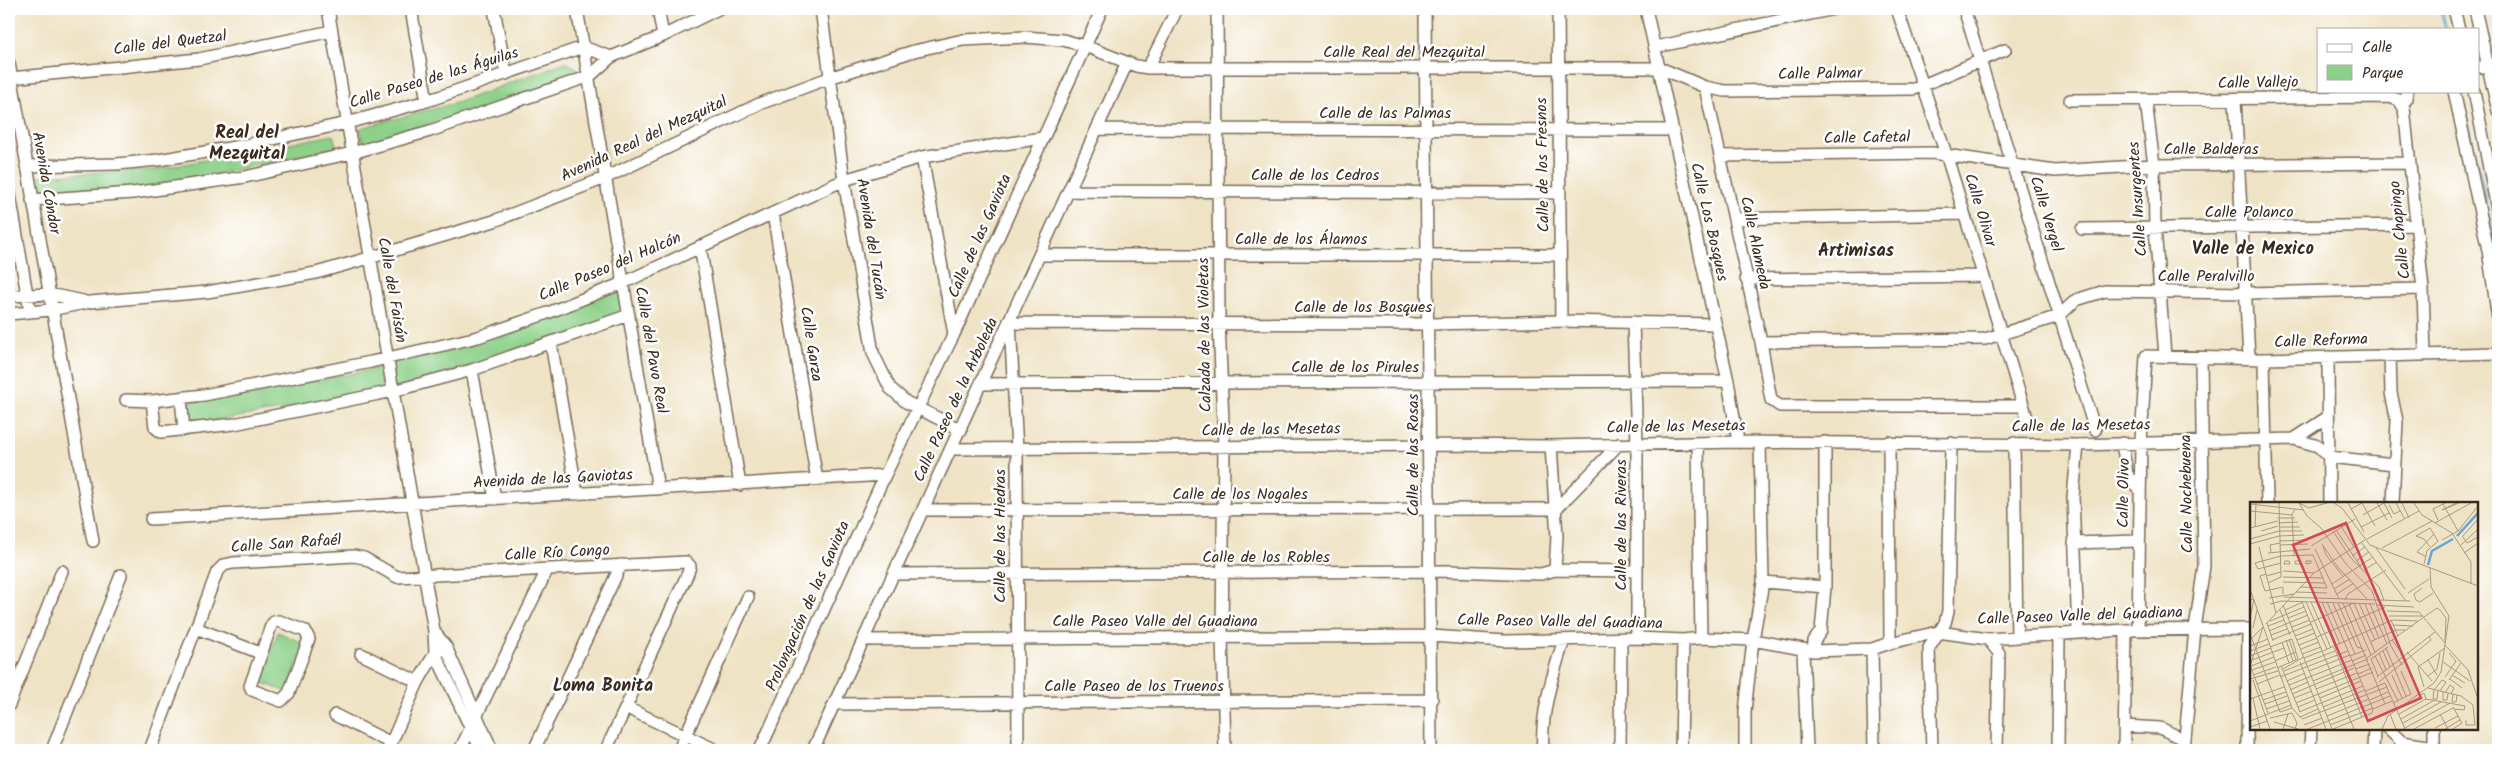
<svg xmlns="http://www.w3.org/2000/svg" width="2507" height="759" viewBox="0 0 2507 759" font-family="Kalam,sans-serif">
<style>
.green{fill:#8dd089;stroke:#647d54}
.lines{fill:none;stroke-linecap:round;stroke-linejoin:round}
.stream{stroke:#63a5d7;stroke-width:3}
.minor-casing{stroke:#7a6b58;stroke-width:14}
.minor{stroke:#fff;stroke-width:11}
.labels{text-anchor:middle;dominant-baseline:central;stroke-width:5;stroke-linejoin:round;paint-order:stroke}
.street-label{font-size:16px;fill:#3b2a1e;stroke:#fff}
.neighbourhood-label{font-size:18px;font-weight:bold;fill:#3b2a1e;stroke:#fff}
.inset-river{fill:none;stroke:#63a5d7;stroke-width:2.5}
.inset-road{fill:none;stroke:#a79982;stroke-width:1}
.view{fill:#d1495b;fill-opacity:0.15;stroke:#d1495b;stroke-width:2.5}
.inset-edge{fill:none;stroke:#3b2a1e;stroke-width:2.5}
</style>
<rect width="100%" height="100%" fill="#fff"/>
<filter id="ink" filterUnits="userSpaceOnUse"><feTurbulence type="fractalNoise" baseFrequency=".02" numOctaves="2"/><feDisplacementMap in="SourceGraphic" scale="10" xChannelSelector="R" yChannelSelector="G"/><feConvolveMatrix kernelMatrix="1 2 1 2 8 2 1 2 1" color-interpolation-filters="sRGB"/></filter>
<filter id="wash" filterUnits="userSpaceOnUse"><feTurbulence type="fractalNoise" baseFrequency=".0096" numOctaves="4" result="noise"/><feDisplacementMap in="SourceGraphic" scale="20" xChannelSelector="R" yChannelSelector="G"/><feGaussianBlur stdDeviation="1.12" result="paint"/><feColorMatrix in="noise" values="0 0 0 0 0 0 0 0 0 0 0 0 0 0 0 0 0 1.4 0 .05"/><feComposite in="paint" operator="in"/></filter>
<g filter="url(#wash)">
<rect width="100%" height="100%" fill="#efe3c5"/>
<path class="green" d="M565 62 577 68 581 75 465 118 363 145 360 128 459 102Z
M333 135 337 148 152 188 40 195 36 176 153 170Z
M623 283 627 316 393 391 387 358 506 331Z
M379 368 382 389 287 409 188 425 187 402 226 398Z
M278 632 305 644 287 692 260 682Z"/>
<g class="lines">
<path class="stream" d="M2441 9 2446 29
M2461 91 2498 253"/>
</g>
</g>
<g filter="url(#ink)">
<g class="lines">
<defs>
<path id="minor" d="M328 9 434 631 435 653 481 750
M411 9 427 101
M494 9 506 74
M577 9 658 489
M658 9 663 36
M821 9 844 180 873 353 890 388 906 402 961 430
M1217 9 1219 322 1224 447 1222 637 1225 750
M1425 9 1431 750
M1558 9 1561 321
M1646 9 1728 381 1738 442
M1897 9 1946 154 2028 421
M1964 9 2095 430
M2454 9 2459 29
M2475 9 2498 111
M1656 47 1834 9
M9 63 93 541
M2478 67H2498
M1148 68 1177 9
M11 78 199 59 332 31
M1705 87 1761 342 1771 400 1780 406H2022
M2454 91 2488 250 2498 319
M2474 91 2498 214
M2070 100 2389 97 2399 100 2404 108 2423 289 2425 355
M2235 100 2249 357
M2146 101 2154 165 2155 228 2165 356
M2402 103 2407 99V91
M1098 129 1672 130
M1720 156 1932 153 2055 171 2154 165 2410 163
M922 157 954 334
M26 166 117 164 158 160 241 146 347 123 427 101 583 47 611 57
M9 189 30 312
M1069 191 1560 193
M32 200 133 193 245 177 352 153 430 131 590 76 611 57 663 36 718 9
M773 213 817 480
M1734 219 1964 214
M2082 229 2416 225
M700 246 740 485
M1041 255H1560
M1746 279 1983 276
M9 296 49 294 83 301
M9 314 50 310 90 302 207 292 316 273 369 258 494 221 605 178 759 104 829 78 914 51 963 40 1025 37 1063 40 1085 46 1136 66 1148 68H1660L1705 87 1725 91 1914 89 2005 50
M1633 322 1637 444V638
M1761 342 1985 339 2059 316 2076 300 2105 291 2246 293 2423 289
M551 343 577 494
M2390 355 2391 393 2397 421 2393 503
M2328 357 2329 503
M2264 359 2267 503
M472 370 495 499
M982 384 1728 381
M181 398 184 430
M126 400 152 401 204 395 371 362 478 337 545 314 623 283 844 180 922 157 1042 138
M152 401 155 427 161 432 234 424 393 391 472 370 629 315
M2294 439 2328 417
M1889 442 1890 643
M1698 443 1701 638
M2014 443 2017 636
M2122 443 2127 474 2140 491
M1551 446 1557 536 1555 570
M952 449 1429 445 1551 446 1738 442 2078 445 2294 439 2318 446 2329 457 2394 464
M924 510 1556 509 1619 444
M151 519 885 475
M2074 543 2139 541
M895 574 1448 571 1541 574 1555 570 1636 571
M1763 582 1825 587
M279 621 305 631 309 639 289 693 281 701 252 690 250 686 271 626 274 622Z
M196 628 260 653
M2138 630 2141 442 2146 356 2264 359 2498 353
M434 631 446 647 492 750
M2078 633 2073 497 2078 445
M1988 639 1999 653 1997 750
M865 640 1431 636 1505 641 1637 638 1683 640 1701 638 1753 640 1813 651 1872 649 1890 643 1938 632 1988 639 2126 630 2251 629
M1803 649 1807 750
M1872 649 1874 750
M1813 651 1814 641 1821 631 1825 587V442
M361 654 418 682
M835 704 1432 700
M9 705 62 571
M627 708 716 750
M335 715 391 743
M2125 726 2160 728 2185 740
M2387 728 2402 742 2434 747
M2434 728V750
M52 750 121 575
M150 750 217 572 224 565 233 563 354 556 364 558 397 577 686 562 690 566 688 573 606 750
M388 750 418 682 435 653 440 651
M460 750 547 570
M534 750 621 565
M679 750 748 597
M760 750 885 475 954 334 1102 9
M813 750 1127 63
M1018 750 1017 450 1010 323 1429 324 1561 321 1715 324
M1543 750C1540 714 1553 674 1564 640
M1620 750 1621 639
M1681 750 1683 640
M1745 750V711L1753 640 1763 582 1760 443
M1932 750 1929 648 1945 623 1948 611 1951 443
M2058 750 2059 634
M2124 750 2126 630
M2184 750 2195 629 2204 566 2201 358
M2247 750 2248 629
M2310 750 2311 728
M2373 750 2374 728"/>
</defs>
<use href="#minor" class="minor-casing"/>
<use href="#minor" class="minor"/>
</g>
</g>
<g class="labels">
<g class="street-label">
<text transform="translate(170 43) rotate(-7)">Calle del Quetzal</text>
<text x="1404" y="52">Calle Real del Mezquital</text>
<text transform="translate(1820 74) rotate(-1)">Calle Palmar</text>
<text transform="translate(434 78) rotate(-17)">Calle Paseo de las Águilas</text>
<text transform="translate(2258 83) rotate(-1)">Calle Vallejo</text>
<text x="1385" y="113">Calle de las Palmas</text>
<text transform="translate(1867 138) rotate(-1)">Calle Cafetal</text>
<text transform="translate(644 139) rotate(-25)">Avenida Real del Mezquital</text>
<text x="2211" y="149">Calle Balderas</text>
<text transform="translate(1543 165) rotate(-91)">Calle de los Fresnos</text>
<text x="1315" y="175">Calle de los Cedros</text>
<text transform="translate(46 183) rotate(80)">Avenida Cóndor</text>
<text transform="translate(2138 199) rotate(-94)">Calle Insurgentes</text>
<text transform="translate(1980 210) rotate(73)">Calle Olivar</text>
<text x="2249" y="212">Calle Polanco</text>
<text transform="translate(2046 214) rotate(73)">Calle Vergel</text>
<text transform="translate(1709 222) rotate(77)">Calle Los Bosques</text>
<text transform="translate(2400 230) rotate(-96)">Calle Chapingo</text>
<text transform="translate(980 236) rotate(-66)">Calle de las Gaviota</text>
<text transform="translate(871 239) rotate(81)">Avenida del Tucán</text>
<text x="1301" y="239">Calle de los Álamos</text>
<text transform="translate(1755 243) rotate(78)">Calle Alameda</text>
<text transform="translate(610 267) rotate(-23)">Calle Paseo del Halcón</text>
<text x="2206" y="276">Calle Peralvillo</text>
<text transform="translate(392 290) rotate(80)">Calle del Faisán</text>
<text x="1363" y="307">Calle de los Bosques</text>
<text transform="translate(1205 335) rotate(-91)">Calzada de las Violetas</text>
<text transform="translate(2321 341) rotate(-2)">Calle Reforma</text>
<text transform="translate(811 344) rotate(81)">Calle Garza</text>
<text transform="translate(651 350) rotate(80)">Calle del Pavo Real</text>
<text x="1355" y="367">Calle de los Pirules</text>
<text transform="translate(956 400) rotate(-65)">Calle Paseo de la Arboleda</text>
<text transform="translate(2081 426) rotate(-1)">Calle de las Mesetas</text>
<text transform="translate(1676 427) rotate(-1)">Calle de las Mesetas</text>
<text transform="translate(1271 430) rotate(-1)">Calle de las Mesetas</text>
<text transform="translate(1413 455) rotate(-90)">Calle de las Rosas</text>
<text transform="translate(553 479) rotate(-3)">Avenida de las Gaviotas</text>
<text transform="translate(2124 493) rotate(-89)">Calle Olivo</text>
<text x="1240" y="494">Calle de los Nogales</text>
<text transform="translate(2187 494) rotate(-91)">Calle Nochebuena</text>
<text transform="translate(1621 525) rotate(-90)">Calle de las Riveras</text>
<text transform="translate(1000 536) rotate(-90)">Calle de las Hiedras</text>
<text transform="translate(286 544) rotate(-4)">Calle San Rafaél</text>
<text transform="translate(557 553) rotate(-3)">Calle Río Congo</text>
<text x="1266" y="557">Calle de los Robles</text>
<text transform="translate(808 606) rotate(-66)">Prolongación de las Gaviota</text>
<text transform="translate(2080 616) rotate(-2)">Calle Paseo Valle del Guadiana</text>
<text x="1155" y="621">Calle Paseo Valle del Guadiana</text>
<text transform="translate(1560 622) rotate(1)">Calle Paseo Valle del Guadiana</text>
<text x="1134" y="686">Calle Paseo de los Truenos</text>
</g>
<g class="neighbourhood-label">
<text x="247" y="133">Real del<tspan x="247" dy="21">Mezquital</tspan></text>
<text x="2253" y="249">Valle de Mexico</text>
<text x="1856" y="251">Artimisas</text>
<text x="603" y="686">Loma Bonita</text>
</g>
</g>
<g transform="translate(2250 502)">
<rect width="228" height="228" fill="#efe3c5"/>
<path class="inset-river" d="M207 34 228 11M178 63 182 49 203 37"/>
<path class="inset-road" d="M49 1 57 14 71 26 96 62 122 89 141 144 152 163M49 1 59 6 77 1M84 1 92 6 120 43 228 84M98 1 114 30M127 1 137 18M134 1 142 16M146 1 154 16M152 1 159 16M164 1 172 13 202 31 221 60V82M206 1 192 8 209 1M0 2 54 8M193 2 208 29M139 3 144 12 150 9M101 7 112 1 125 24M0 9 42 13M113 13 134 1M27 16H45M188 18 183 7 195 1M28 21 48 20M185 21 221 1M91 24 104 45M5 25 6 1M29 25H50M111 25 139 11M0 26 28 19M86 28 111 65M11 29 28 24M83 29 100 55 129 85 134 98M166 34 180 26 188 39M166 34 174 37 180 45M212 35 228 17M213 35 217 41 228 35M0 37 29 29H52M117 37 169 9M192 38 208 29 228 4M30 39 56 38M111 40 156 99M0 42 29 34 54 33M72 42 87 64 117 97M30 43 58 42M211 43 228 27M61 44 105 17M73 44 76 53 93 74M9 45 26 111M126 46 155 87M132 46 182 19M65 47 89 97M21 50 20 43 30 41M18 51 60 47M214 51 228 41M44 54 42 13 45 7M102 54 115 45M175 54 167 50 184 32M39 59 40 62H34L35 59ZM45 59H50V62H45ZM56 59H61V61L56 62ZM106 59 119 50M31 61 8 67 5 61 31 54 63 53 77 86 50 85M174 62 177 49 188 39M114 68 127 60M33 69 64 71M16 72 10 74 15 89 33 85V92M16 74 31 70M33 75 73 76M33 80 75 81M18 81 31 75 29 1M82 82 123 55M172 86 164 92 166 98 170 100 183 91M0 87 42 206 51 216M84 87 100 77M46 90 77 91M158 91 179 77M87 92 104 81M34 95 160 99M19 96 44 92M0 97 4 98 0 115M95 98 98 92 136 68M52 100 104 227M56 100 77 147M61 100 81 146M67 100 85 144M72 100 90 142M77 100 123 207 122 211 83 227M83 101 105 152M88 101 107 145 113 147M93 101 135 202M109 101 125 138M20 102 32 99 125 102M99 102 121 153M115 102 129 136M120 102 137 142M33 103 82 227M126 103 164 105M132 106 145 136M30 108 40 133M35 108 53 100M137 109 169 110 195 141M139 114H173M174 115 187 106 190 108 196 116 195 139M38 116 56 109M141 118 148 134M20 119 54 105M61 120 104 101 125 150M17 121 23 139M16 122 64 71 115 38M143 123 163 124M18 124 34 118M42 125 60 118M3 126 7 108M19 129 58 113M0 132 30 210 42 206M21 133 37 127M45 134 63 127M67 135 135 105M39 137 46 158M0 138 13 125M22 138 61 122M36 138 43 159M47 138 65 131M142 138 153 153M32 140 39 161M120 140 146 128H155M49 143 67 136M195 143 218 168 228 197M0 144 18 137M20 145 42 137 48 157 27 166M84 145 112 215M136 146 156 194M51 147 69 140M0 149 19 142M73 149 142 118 168 119M133 149 140 165M157 150 182 179M129 151 136 168M52 152 71 145M0 154 21 146M100 154 116 148M125 154 148 199M54 156 72 149M117 156 174 115M2 158 34 146M178 158 187 173M25 159 46 150M102 159 116 153M50 160 76 227M193 160 220 179M0 163 18 211M0 164 13 125M1 164 24 155M31 164 50 210M33 167 54 155M105 167 120 162M2 168 25 160M34 169 85 149M59 169 100 153M108 172 122 166M3 173 26 165M142 173 152 196M202 173 215 181M128 174 121 157 138 145M178 174 187 167 190 151M30 175 98 149M127 175 185 130M195 175 206 159 199 151M0 177 28 169M200 177 212 186M3 178 20 227M199 178 211 161M37 179 55 171M63 179 118 157M129 180 181 138 179 134M7 182 30 173M39 183 102 158M174 185 168 165 195 146M178 186 211 194 223 203 225 223H216V218M66 187 107 171M184 187 183 197H187L188 189M185 187 192 178 196 180 190 189M40 188 58 180M116 189 135 181 155 227M193 190V198H197L198 191M195 191 200 183 204 186 201 192M42 192 104 166M203 192 202 200H206L207 193M171 193 174 191 176 197 215 204 214 208 204 207M3 196 10 227M44 196 62 189M70 196 111 179M0 197 34 185M13 198 36 190M120 198 138 190M46 201 123 170M143 201 161 192 151 169M15 202 37 194M48 205 65 198M73 205 115 188M16 207 39 199M123 207 142 199M49 210 113 184M140 212 146 227M149 212 176 197M190 212 198 227M77 214 119 197M50 215 68 207M20 216 42 211 47 221 45 227M52 217 137 185M151 217 183 199M0 219 41 203M24 220 48 227M153 221 191 200M54 223 72 216M80 223 123 206M0 225 17 219M155 226 200 201M185 226 208 214M33 227 38 212M58 227 140 194M132 227 138 214 184 181 191 170 199 114 181 85 180 65M164 227 203 206M195 227 210 218M203 227 212 221 203 205"/>
<path class="view" d="M96 21 171 196 118 219 43 43Z"/>
<rect width="228" height="228" class="inset-edge"/>
</g>
<rect width="2507" height="759" fill="none" stroke="#fff" stroke-width="30"/>
<rect x="2317" y="28" width="162" height="65" fill="#ffffff" stroke="#b1aaa5"/>
<rect x="2327" y="44" width="25" height="8" fill="#ffffff" stroke="#b1aaa5"/>
<text x="2362" y="52" font-size="15" fill="#3b2a1e">Calle</text>
<rect x="2327" y="65" width="25" height="15" fill="#8dd089" stroke="#b1aaa5"/>
<text x="2362" y="78" font-size="15" fill="#3b2a1e">Parque</text>
</svg>
